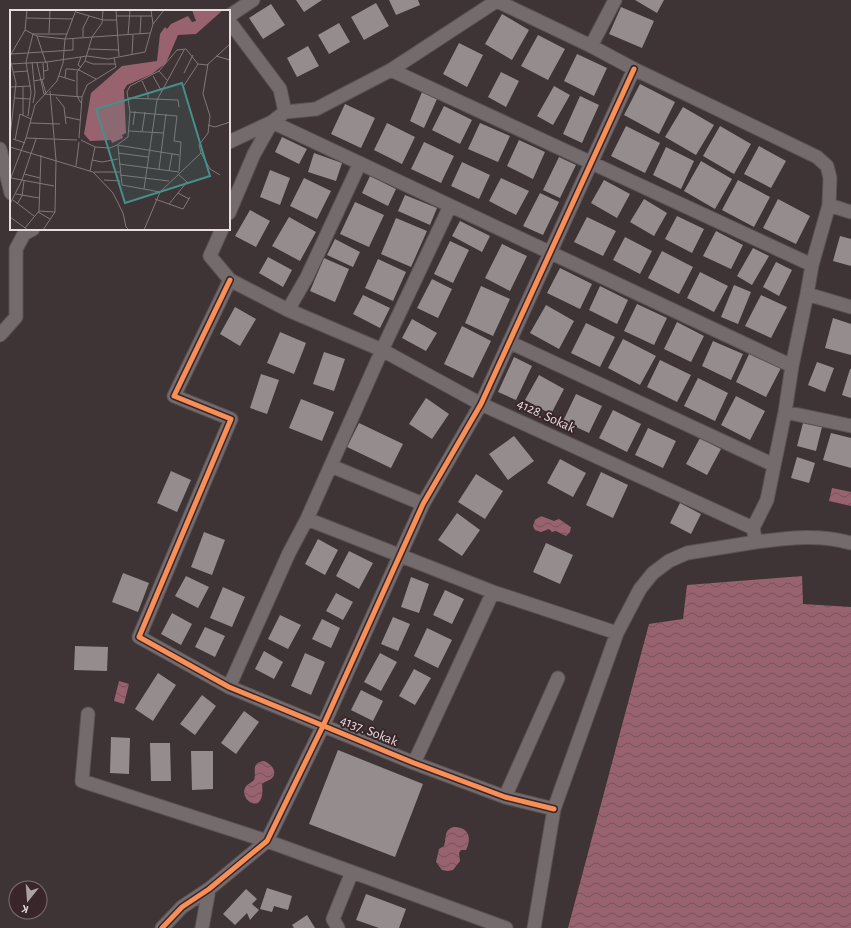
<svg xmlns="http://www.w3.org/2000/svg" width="851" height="928" viewBox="0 0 851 928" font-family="'Alegreya Sans',sans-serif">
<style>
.water{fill:url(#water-waves)}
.building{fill:#958c8e}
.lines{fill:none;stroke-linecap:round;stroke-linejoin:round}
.minor-casing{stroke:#5b5254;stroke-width:15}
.minor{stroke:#746b6d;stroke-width:13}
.cycleway-casing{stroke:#38262a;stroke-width:8}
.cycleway{stroke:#f78f57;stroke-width:5}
.labels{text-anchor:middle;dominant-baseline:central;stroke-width:4;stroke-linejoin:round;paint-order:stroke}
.street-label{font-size:14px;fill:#e8dcde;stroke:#38262a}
.inset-road{fill:none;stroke:#827779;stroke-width:1}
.view{fill:#45908a;fill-opacity:0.15;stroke:#45908a;stroke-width:2}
.inset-edge{fill:none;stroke:#e8dcde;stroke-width:2}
</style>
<defs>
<pattern id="water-waves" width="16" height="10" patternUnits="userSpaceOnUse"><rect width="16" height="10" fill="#99626f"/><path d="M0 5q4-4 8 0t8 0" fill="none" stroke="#74545b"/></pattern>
</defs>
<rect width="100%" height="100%" fill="#3e3436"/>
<path class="water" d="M832 488 851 492V506L829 501Z
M541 516 554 521 559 519 571 527 570 532 566 536 556 531 552 532 549 529 541 532 535 530 533 526 535 520Z
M802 576 803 604 851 607V928H568L649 624 683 619 687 585Z
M119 681 129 684 124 704 114 701Z
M264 761C271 764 279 772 271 779 268 781 265 781 262 784 266 817 239 801 245 788 247 784 251 783 254 780 257 771 250 763 264 761Z
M454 827C469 827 472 838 466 850H461L459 853 460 861 453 870 448 871 442 870 436 862 439 849 444 846C447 838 443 830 454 827Z"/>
<path class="building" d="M296 0H322L304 12Z
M389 0H418L420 5 396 15Z
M635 0H664L657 13Z
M376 3 389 26 364 40 351 17Z
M271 4 285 25 263 39 249 18Z
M621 7 654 21 642 48 609 34Z
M502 14 529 30 512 60 485 44Z
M339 23 350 42 329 54 318 35Z
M538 35 565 49 548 80 521 66Z
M459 43 483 55 467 87 443 74Z
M308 46 319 66 297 77 287 58Z
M577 54 607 68 594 96 564 81Z
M501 72 519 81 506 107 488 97Z
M640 84 675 102 659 134 624 115Z
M554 86 570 95 553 125 537 116Z
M422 92 437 99 424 128 410 121Z
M580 96 599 105 582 143 563 134Z
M345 104 375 118 361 148 331 134Z
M444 106 472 120 460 144 432 130Z
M683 107 714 125 696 155 665 137Z
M387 123 415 137 402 164 374 150Z
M480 123 510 136 498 162 468 149Z
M626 126 660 143 645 173 611 156Z
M720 126 751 144 734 174 703 156Z
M282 137 307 149 299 164 275 152Z
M519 140 545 152 533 179 507 166Z
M424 142 454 156 441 183 411 169Z
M759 146 786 161 771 188 744 174Z
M666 147 694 161 681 189 653 175Z
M314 153 342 163 336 181 308 172Z
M559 157 576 165 560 198 543 190Z
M701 161 732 179 715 209 684 191Z
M462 162 490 175 479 199 451 186Z
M270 170 290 178 280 205 260 197Z
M370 176 396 189 388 206 362 193Z
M304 178 331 191 317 219 290 206Z
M501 178 529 191 516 215 489 201Z
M604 180 630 194 617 218 591 203Z
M738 180 770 197 754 227 722 210Z
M540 193 559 202 543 235 523 226Z
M405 195 437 208 430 225 398 211Z
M644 199 667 213 654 236 630 222Z
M778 199 810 216 796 244 763 228Z
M355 202 384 215 369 247 340 234Z
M250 210 270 221 256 247 235 236Z
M677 216 704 229 692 253 665 239Z
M289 217 316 232 300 261 272 246Z
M587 217 616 231 603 256 574 242Z
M396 218 427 231 411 267 381 254Z
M460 221 490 236 482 252 452 236Z
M716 231 743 245 731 269 703 256Z
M840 236 851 239V266L833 261Z
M625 237 652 251 640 274 613 260Z
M335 239 360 252 353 267 327 255Z
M450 241 469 250 453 283 434 274Z
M502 244 527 256 510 291 485 278Z
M753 248 769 256 752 285 737 276Z
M662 251 693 267 679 294 648 278Z
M268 257 292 270 283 287 259 273Z
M324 258 349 269 335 302 310 291Z
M378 259 406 272 393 301 365 288Z
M776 262 792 270 779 296 763 287Z
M560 268 592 284 580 309 547 293Z
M700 272 728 286 714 312 687 298Z
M432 279 452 289 438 318 417 308Z
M734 285 751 292 738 324 721 317Z
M481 286 510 299 493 336 465 323Z
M600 286 628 300 617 324 589 310Z
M363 295 390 308 380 328 353 314Z
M761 295 787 307 771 338 745 326Z
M637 304 667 318 654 345 624 331Z
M546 305 574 321 559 349 530 333Z
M235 307 256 319 240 346 220 334Z
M833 318 851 324V355L825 348Z
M412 319 437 333 426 351 402 338Z
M677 322 704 336 691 362 664 349Z
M586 323 615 337 600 367 571 353Z
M462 326 491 341 473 378 444 364Z
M280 332 306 343 294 374 267 363Z
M623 339 656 356 640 385 608 368Z
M713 341 743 354 731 380 702 366Z
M324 352 345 359 334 391 313 384Z
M750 352 781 368 766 397 736 382Z
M514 357 532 366 516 400 498 392Z
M660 360 691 375 677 402 647 387Z
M817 362 834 368 825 392 808 385Z
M850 369H851V398L842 395Z
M261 374 279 380 267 414 250 408Z
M539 375 564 389 551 414 525 400Z
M698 378 728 393 715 421 684 406Z
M576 394 602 406 589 433 563 421Z
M736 396 765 411 750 440 721 425Z
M426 398 449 414 432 439 409 424Z
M301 399 334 412 322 441 289 428Z
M613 410 641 424 627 452 599 438Z
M359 423 403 444 391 468 347 447Z
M803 423 822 427 816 451 797 446Z
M648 428 676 441 663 468 635 455Z
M831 433 851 438V468L823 460Z
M514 436 534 461 508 480 489 454Z
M700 438 721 449 707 475 686 464Z
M797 457 815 463 809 483 791 478Z
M560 459 586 473 573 497 547 483Z
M171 471 191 480 177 512 157 503Z
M601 472 628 485 613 518 586 505Z
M476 474 503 491 485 519 458 502Z
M680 503 701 514 691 534 670 523Z
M457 513 480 530 462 556 438 540Z
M204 532 225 540 212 575 191 567Z
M318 539 338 550 325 575 305 564Z
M546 543 573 555 560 584 533 572Z
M349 551 373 563 359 589 336 576Z
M123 573 149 583 138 612 112 602Z
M186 576 209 587 198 608 175 596Z
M411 577 429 584 419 613 401 607Z
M223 587 245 597 232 627 210 618Z
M445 590 464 599 452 624 433 615Z
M336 593 353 602 343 620 326 611Z
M172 613 192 624 181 645 161 634Z
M280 615 301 625 288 649 268 639Z
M393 617 410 624 398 651 381 644Z
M322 619 340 628 331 648 312 639Z
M205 627 225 636 215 657 195 647Z
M427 628 452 640 438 668 414 656Z
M75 646 108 647 107 671 74 670Z
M264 651 283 662 274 679 255 669Z
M305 653 325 662 311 695 291 686Z
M380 653 397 662 381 691 364 682Z
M414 669 431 678 415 705 399 696Z
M158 673 176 685 153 721 135 709Z
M361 690 383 701 373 721 351 710Z
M202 695 216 706 195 735 180 724Z
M244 711 259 722 236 754 221 743Z
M111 737 130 738 129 774 110 773Z
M150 743H170L171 781H151Z
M338 750 423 784 395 857 309 824Z
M191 751H213V789L192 790Z
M267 888 292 896 288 910 274 906 272 912 260 909Z
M246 889 257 899 252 904 259 910 250 920 247 913 235 925 223 914Z
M366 894 406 909 399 928H379L356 920Z
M307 915 315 928H294L292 925Z"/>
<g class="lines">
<defs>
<path id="minor" d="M497 1 591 46 634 69 817 157 827 166 830 178 829 205 812 265 807 294 792 366 785 412 767 500 753 528
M229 16 253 0
M229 21 280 89 285 112
M591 46 615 0
M391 70 812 265
M272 122 792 366
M229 142 272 122 285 112 316 109 391 70 498 0
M0 149 11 193
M829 205 851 212
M229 213 254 154 272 122
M222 229 210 256 230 280 288 310 382 350 481 404 753 528 756 542C789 538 818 534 851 543
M230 280 174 396 231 419 139 637 229 687 414 763 505 797 554 809
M807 294 851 307
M288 310 307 277 360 163
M0 335 16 317V249L24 234 33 229
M509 342 774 465
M785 412 851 426
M331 466 423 504
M307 519 493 592 617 633
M229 687 289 553 307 519 382 350 450 206
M88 714 82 781 267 841 506 928
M414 763 493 592
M505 797 558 678
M162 928 182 907 209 889 267 841 323 726 423 504 481 404 634 69
M202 928 209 889
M338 928 333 919 352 872
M534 928 554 809 617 633 640 589 653 573 669 561 687 553 756 542"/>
</defs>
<use href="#minor" class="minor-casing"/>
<use href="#minor" class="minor"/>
<defs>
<path id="cycleway" d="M230 280 174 396 231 419 139 637 229 687 414 763 505 797 554 809
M162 928 182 907 209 889 267 841 323 726 423 504 481 404 634 69"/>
</defs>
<use href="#cycleway" class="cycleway-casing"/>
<use href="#cycleway" class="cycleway"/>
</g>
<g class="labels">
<g class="street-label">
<text transform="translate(546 416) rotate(25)">4128. Sokak</text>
<text transform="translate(369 731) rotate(22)">4137. Sokak</text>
</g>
</g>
<g transform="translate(10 10)">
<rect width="220" height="220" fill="#3e3436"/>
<path d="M182 0H213L186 24 168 25 156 53 142 64 117 75 114 80 116 123 112 125 113 128 102 133 101 130 80 131 74 124 81 83 112 56 147 51 150 24 155 17 157 19 161 14 178 6 182 12 186 11Z" fill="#99626f"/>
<path class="inset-road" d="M106 0 109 46M141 0 143 14M66 2 93 10H107M107 6H142M17 8 63 9M15 20 27 26 55 29 140 23M39 23 40 0M23 24H57M130 24 131 6M118 25 120 0M27 26 36 53M73 27V18L79 6M79 39 109 40M1 44 63 40V28M122 45 123 25M0 46 15 20 17 0M206 46 220 50M71 47 68 55 71 57M0 49 6 73 0 127M75 51 83 54H105M22 52 25 83 23 93M27 53 34 84 72 87M0 54 37 52 77 46 98 49 135 42 143 14 154 0M188 54 197 55 220 34M34 61 38 60 37 52M149 61 157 70M4 62 18 61M174 63 183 45M49 66 65 71M143 66 152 82M55 68 56 59H59L69 60 86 69M32 70 36 83M24 71 34 69 33 53M132 71 138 84V89M0 77 21 76M13 77V105M173 77 188 54M40 81 46 150 45 202M46 87 54 97 56 114M4 88 20 89M118 88 168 90 169 97M71 93 67 86V62L75 51 82 27 92 13 93 0M120 102 167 106 164 131 171 132 169 161M18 106 21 82 16 52 23 24M56 107 70 110M20 113 50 114M123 115 125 101M198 115 205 117 220 112M119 121 153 123M132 122 135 102M16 128 67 130M69 128 72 87 77 75 106 57 104 48M3 129 15 133M5 130 10 104 21 109M71 130 85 137 100 138 107 135 169 145M107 135 118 127 120 102 117 82 120 76 149 61 167 40 176 39 188 54M108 136 112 175 150 182M0 137 83 162 103 183 113 203 116 217 119 220M108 143 138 147M191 143 200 159 210 165M82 150 92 152 108 149M109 154 169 162M66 156 69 132M149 159 156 104M80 161 85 137M159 161 162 144M84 162H110M14 164 30 168M110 165 159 171M1 168 44 176M0 170 16 128 25 95 47 71 53 53 55 29 66 0M94 170 110 171M134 179 147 90 174 40M168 183 179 189M6 184 29 188M145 189 173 199 180 187M3 190 24 206M0 194 12 170 26 129M7 194 12 186 14 171M159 194 177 172 168 164M29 201 45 202M28 202 40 209M0 207 18 220M15 218 29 201 31 145M33 220 45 202M134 220 150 182 191 143 189 135 198 123 200 106 193 84 198 54"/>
<path class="view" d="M172 73 200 166 115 193 86 99Z"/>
<rect width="220" height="220" class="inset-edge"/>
</g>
<g transform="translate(28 900) rotate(197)"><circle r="19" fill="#38262a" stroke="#7e6f72"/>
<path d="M0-3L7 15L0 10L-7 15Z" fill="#aca1a3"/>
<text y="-6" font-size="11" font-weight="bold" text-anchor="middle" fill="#e8dcde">K</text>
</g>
</svg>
